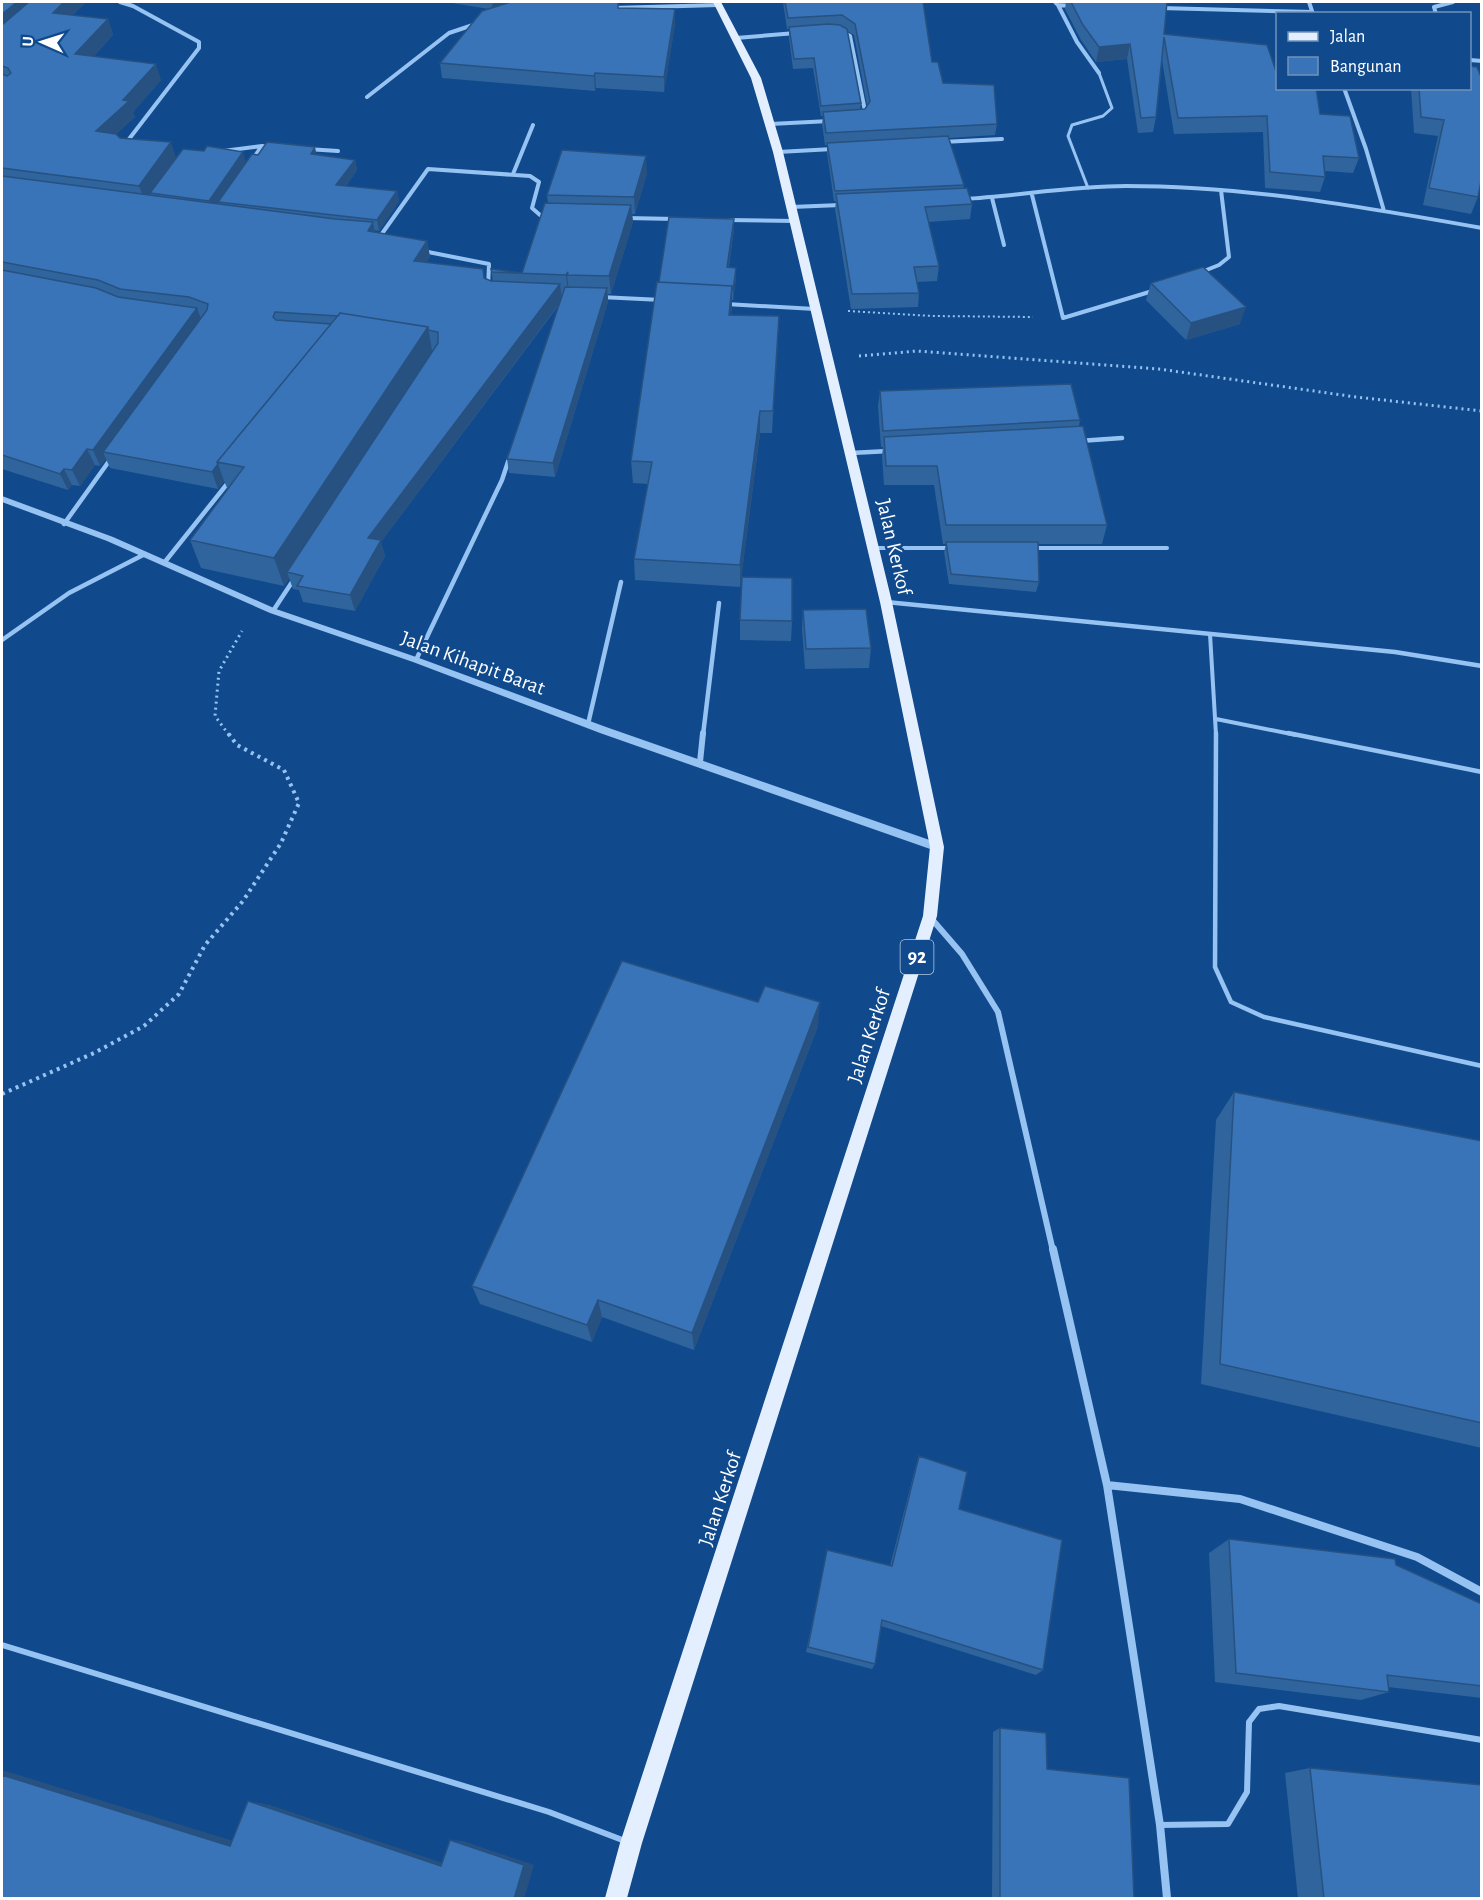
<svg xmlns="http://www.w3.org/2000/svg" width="1483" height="1900" viewBox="0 0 1483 1900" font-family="'Alegreya Sans',sans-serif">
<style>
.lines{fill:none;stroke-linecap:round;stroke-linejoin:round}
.path-far2{stroke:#97c3f3;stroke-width:2;stroke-dasharray:2 3;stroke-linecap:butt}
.path-far1{stroke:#97c3f3;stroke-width:3;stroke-dasharray:2 4;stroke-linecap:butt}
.path{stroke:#97c3f3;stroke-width:4;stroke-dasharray:3 4.5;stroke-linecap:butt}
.service-far3{stroke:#97c3f3;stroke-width:3}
.service-far2{stroke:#97c3f3;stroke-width:4}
.service-far1{stroke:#97c3f3;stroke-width:4.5}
.service{stroke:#97c3f3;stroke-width:6}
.minor-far3{stroke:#97c3f3;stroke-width:4}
.minor-far2{stroke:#97c3f3;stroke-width:4.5}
.minor-far1{stroke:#97c3f3;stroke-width:6}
.minor{stroke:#97c3f3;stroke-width:8}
.tertiary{fill:#97c3f3;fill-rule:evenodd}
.primary{fill:#e3efff;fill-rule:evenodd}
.wall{fill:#30649d;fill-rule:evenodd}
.shaded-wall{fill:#275180}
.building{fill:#3874b7;stroke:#275180;stroke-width:1.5}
.labels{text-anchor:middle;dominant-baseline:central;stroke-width:5;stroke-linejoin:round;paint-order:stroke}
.shield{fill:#104a8d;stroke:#b7c9dd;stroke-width:1.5}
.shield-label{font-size:20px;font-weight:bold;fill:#fff}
.street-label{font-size:21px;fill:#fff;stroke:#104a8d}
</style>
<rect width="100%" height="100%" fill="#104a8d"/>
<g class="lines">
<path class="path-far2" d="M848 311 932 316 1033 317"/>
<path class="path-far1" d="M859 356 917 351 1159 369 1356 397 1482 411
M229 735 215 716 219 671 242 631"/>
<path class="path" d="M2 1094 94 1053 144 1026 179 994 205 945 243 901 281 843 299 803 284 770 237 745 228 733"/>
<path class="service-far3" d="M1088 188 1068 136 1072 125 1103 116 1112 108 1099 73"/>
<path class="service-far2" d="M875 548H951
M1034 548H1167
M1210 634 1216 735
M1216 719 1296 735"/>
<path class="service-far1" d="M1216 733 1215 967 1231 1002 1264 1017 1482 1066
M1288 733 1482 772"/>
<path class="service" d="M2 1645 549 1812 625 1841
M1160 1825 1228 1824 1247 1792 1249 1722 1259 1709 1279 1706 1482 1740"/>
<path class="minor-far3" d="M120 2 133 6 199 42V48L126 143
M1055 2 1058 5 1072 6
M1309 2 1313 14
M1058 5 1077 42 1099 73
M613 8 718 5
M1160 8 1312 12
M1436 14 1434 7 1453 2
M841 31 850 36 865 111 863 116
M736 38 796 33
M1470 60 1482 61
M1344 88 1366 149 1384 211
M367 97 449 33 476 24
M770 124 830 121
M942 142 1002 139
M307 149 338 151
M223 151 262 146
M778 152 833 149
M252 160 262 146 270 147
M513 174 533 125
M1032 195 1063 318 1156 290
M992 198 1004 245
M963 199C1017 196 1071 186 1126 186 1246 186 1364 207 1482 228
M791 207 841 205
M626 218 676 219
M728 220 795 221
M381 240V235L428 169 530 176 539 182 532 208 540 215 547 217
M423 251 489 264 488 288
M1199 273 1219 265 1229 257 1221 190
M600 297 662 300
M726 304 815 309"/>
<path class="minor-far2" d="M1079 441 1122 438
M851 453 889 451
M64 524 112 457
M164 563 231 479
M886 602 1395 652 1482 666
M273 611 296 576
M2 640 69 593 145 554
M416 660 502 480 510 456
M588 724 621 582
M703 735 719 603"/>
<path class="minor-far1" d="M700 762 703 733
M930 917 962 954 998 1012 1053 1251"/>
<path class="minor" d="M1053 1249 1107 1485 1160 1825 1167 1898
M1107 1485 1240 1499 1417 1557 1482 1592"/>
<path class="tertiary" d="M2 496 113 537 276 609 419 658 606 727 941 844 942 847 941 850H933L600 733 413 662 270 613 107 541 2 502Z"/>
<path class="primary" d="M713 2H721L761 78 783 152 892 602 944 847 937 916 642 1843 627 1898H605L620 1843 923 916 930 847 880 602 773 152 751 78Z"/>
</g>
<path class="wall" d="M2 2H86L72 15 108 19 113 35 94 56 161 80 133 112 135 117 116 134 120 138 176 158 246 162 258 155 317 154 355 160 357 170 346 186 397 191 399 201 379 231 374 230 375 232 427 241 430 257 426 263 484 278 491 281 493 282 491 269 522 273 548 203 547 195 647 173 635 214H632L633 222 611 294H608V302L555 477 509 473 507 459 559 305 381 542 385 556 355 611 303 602 299 590 293 589 289 578 284 586 201 568 190 540 228 490 224 481 218 489 110 468 106 459 100 466 95 465 80 486 72 485 68 490 2 469Z
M446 2H618V8L675 24 664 92 596 88 595 91 442 78 440 63 489 9Z
M783 2H923L932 62 943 83 997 124 995 135 949 138 964 185 963 189 972 204 970 219 928 222 939 266 937 281 917 282 919 293 918 307 851 309 835 209 836 201H834L827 153V145H825L822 124 823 116H821L813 68 793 69 789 38V29H787ZM847 31 854 35 867 105 865 109 860 110 861 103Z
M1066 2H1167L1164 34 1278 88 1320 114 1359 158 1353 173 1325 171V177L1320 192 1265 188 1263 132 1174 134 1162 60 1156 117 1153 132 1138 133 1127 59 1096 62 1081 40 1065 9Z
M1411 88H1470L1478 197 1471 214 1423 205 1438 136 1414 133Z
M734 229 729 267 736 278 733 300H732L731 315 778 339 772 433H760L740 587 635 580 634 559 648 484 633 483 631 461 659 282Z
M1151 283 1240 324 1186 340 1146 300Z
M880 391 1080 420 1079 426 1107 525 1102 544H1038L1039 582 1036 592 949 584 944 552 946 544H943L934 485H884L882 456 883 447H881L878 406Z
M803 610 871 648 869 668 805 669 802 629Z
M740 620 792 621 791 641 740 640Z
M818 1026 694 1350 602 1317 592 1342 480 1304 472 1286Z
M1234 1092 1482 1141V1448L1201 1384 1216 1120Z
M919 1456 959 1509 1043 1670 1036 1675 881 1626 875 1664 872 1669 806 1652 826 1557 890 1566 916 1465Z
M1229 1539 1396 1565 1482 1604V1698L1388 1687 1389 1692 1361 1700 1215 1682 1209 1553Z
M1000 1728 1047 1769 1134 1899H992L993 1732Z
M1310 1768 1482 1899H1298L1285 1773Z"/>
<path class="shaded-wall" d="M17 2H41L2 36V14Z
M64 2H86L59 30 53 13Z
M499 2H517L493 14 492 4Z
M675 9V24L664 92V77Z
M108 19 113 35 81 70 75 54Z
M1130 44 1127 59 1096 62 1099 47Z
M156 64 161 80 133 112 135 117 102 148 96 131Z
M595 73 596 88 595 91 594 76Z
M171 142 176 158 145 202 139 186Z
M315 147 317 157 311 154Z
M243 152 246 163 213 211 209 201Z
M646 156 647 173 635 214 634 197Z
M355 160 357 170 339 195 336 185Z
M397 191 399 201 379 231 377 220Z
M631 205 633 222 611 294 609 276Z
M734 219V229L727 278V267Z
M373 222 376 239 368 231Z
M427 241 430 257 417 278 414 261Z
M736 268V278L733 300V290Z
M568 272 567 275 569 291 568 292 566 275Z
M560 284 562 300 381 542 385 556 355 611 350 595 368 538Z
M732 286V308L729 337V315Z
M607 288 608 302 555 477 553 463Z
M1246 307 1240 324 1186 340 1191 323Z
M197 308 203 325 103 452 106 459 100 466 93 450Z
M779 316 778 339 772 433 773 411Z
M428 327 433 356 287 572 289 578 284 586 274 558Z
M760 411V433L740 587V565Z
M87 449 95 465 80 486 72 470Z
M218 464 224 481 218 489 212 472Z
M64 469 72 485 68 490 60 474Z
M820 1002 818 1026 694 1350 692 1333Z
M598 1300 602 1317 592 1342 587 1325Z
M2 1770 253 1847 230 1846 2 1775Z
M248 1801 270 1805 455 1867 441 1866Z
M450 1840 463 1841 534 1865 524 1899H514Z"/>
<path class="building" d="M2 2H17L2 14Z
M29 2H64L53 13 108 19 75 54 156 64 123 100 129 101 96 131 116 134 120 138 171 142 139 186 2 168V74L7 76 11 73 8 68 2 66V25Z
M511 2H618V8L675 9 664 77 595 73 594 76 440 63 482 11Z
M785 2H923L932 62H938L943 83 994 85 997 124 826 133 823 112 865 109 870 101 855 24 842 15 788 18Z
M1071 2H1167L1164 34 1267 45 1278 77V88H1316L1320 114 1350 116 1359 158 1323 156 1325 177 1270 172 1267 116 1178 118 1164 37 1156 117 1141 118 1130 44 1099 47 1083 25Z
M828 24 840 25 847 29 861 103 821 106 814 58 794 59 789 27Z
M1470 66 1477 67 1482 79V176L1478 197 1429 188 1444 120 1421 117 1419 88H1470Z
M948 136 964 185 835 191 827 143Z
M267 142 315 147 311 154 355 160 336 185 397 191 377 220 218 202 252 154 258 155Z
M207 146 243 152 209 201 150 193 183 149 204 151Z
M562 150 646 156 634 197 547 195Z
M2 176 335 219 373 222 368 231 427 241 414 261 483 269 484 278 491 281 560 284 368 538 381 540 350 595 297 586 303 576 287 572 438 343V332L428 330V327L340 313 338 316 275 312 273 317 276 320 331 324 217 462 218 464 212 472 103 452 207 310 208 304 189 297 120 289 98 280 2 262Z
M967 188 972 204 925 207 939 266 914 267 919 293 852 294 836 194Z
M545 203 631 205 609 276 567 275 568 272 566 275 492 272 491 269 522 273Z
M669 217 734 219 727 267 736 268 733 290H732V286L659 282Z
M1203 267 1246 307 1191 323 1151 283Z
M2 270 96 288 118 297 197 308 93 450 87 449 72 470 64 469 60 474 2 455Z
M657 282 732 286 729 315 779 316 773 411H760L740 565 634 559 652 462 631 461Z
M565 287 607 288 553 463 507 459Z
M340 313 428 327 274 558 190 540 244 467 217 462Z
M1071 384 1080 420 883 431 880 391Z
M1083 426 1107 525H946L937 466H886L884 437Z
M946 542H1038L1039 582 951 574Z
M742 577 792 578V621L740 620Z
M866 609 871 648 806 649 803 610Z
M622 961 758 1002 765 986 820 1002 692 1333 598 1300 587 1325 472 1286Z
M1234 1092 1482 1141V1423L1220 1364Z
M919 1456 967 1472 959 1509 1062 1540 1043 1670 882 1620 875 1664 808 1647 827 1550 892 1566Z
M1229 1539 1395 1559 1396 1565 1482 1604V1686L1387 1675 1389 1692 1236 1673Z
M1000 1728 1046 1733 1047 1769 1129 1778 1134 1899H1000Z
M1310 1768 1482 1785V1899H1324Z
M2 1775 230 1846 248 1801 441 1866 450 1840 524 1865 514 1899H2Z"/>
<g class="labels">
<rect class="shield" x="900.5" y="940" width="33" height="34" rx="4.5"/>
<g class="shield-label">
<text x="917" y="957">92</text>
</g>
<g class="street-label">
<text transform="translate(894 547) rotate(77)">Jalan Kerkof</text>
<text transform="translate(473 663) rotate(20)">Jalan Kihapit Barat</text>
<text transform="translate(869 1036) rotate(-72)">Jalan Kerkof</text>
<text transform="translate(720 1499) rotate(-72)">Jalan Kerkof</text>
</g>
</g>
<rect width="1483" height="1900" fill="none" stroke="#ffffff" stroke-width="6"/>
<rect x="1276" y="12" width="195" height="78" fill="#104a8d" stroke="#7092bb" stroke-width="1.5"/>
<rect x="1288" y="32" width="30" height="9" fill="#e3efff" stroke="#7092bb" stroke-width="1.5"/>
<text x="1330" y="42" font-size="18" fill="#ffffff">Jalan</text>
<rect x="1288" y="57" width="30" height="18" fill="#3874b7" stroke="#7092bb" stroke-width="1.5"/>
<text x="1330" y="72" font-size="18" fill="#ffffff">Bangunan</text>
<g transform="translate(42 42) rotate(273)" stroke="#104a8d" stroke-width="4.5" paint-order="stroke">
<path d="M0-4.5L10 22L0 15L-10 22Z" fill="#ffffff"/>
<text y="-9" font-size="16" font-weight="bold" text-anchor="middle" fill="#ffffff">U</text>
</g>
</svg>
